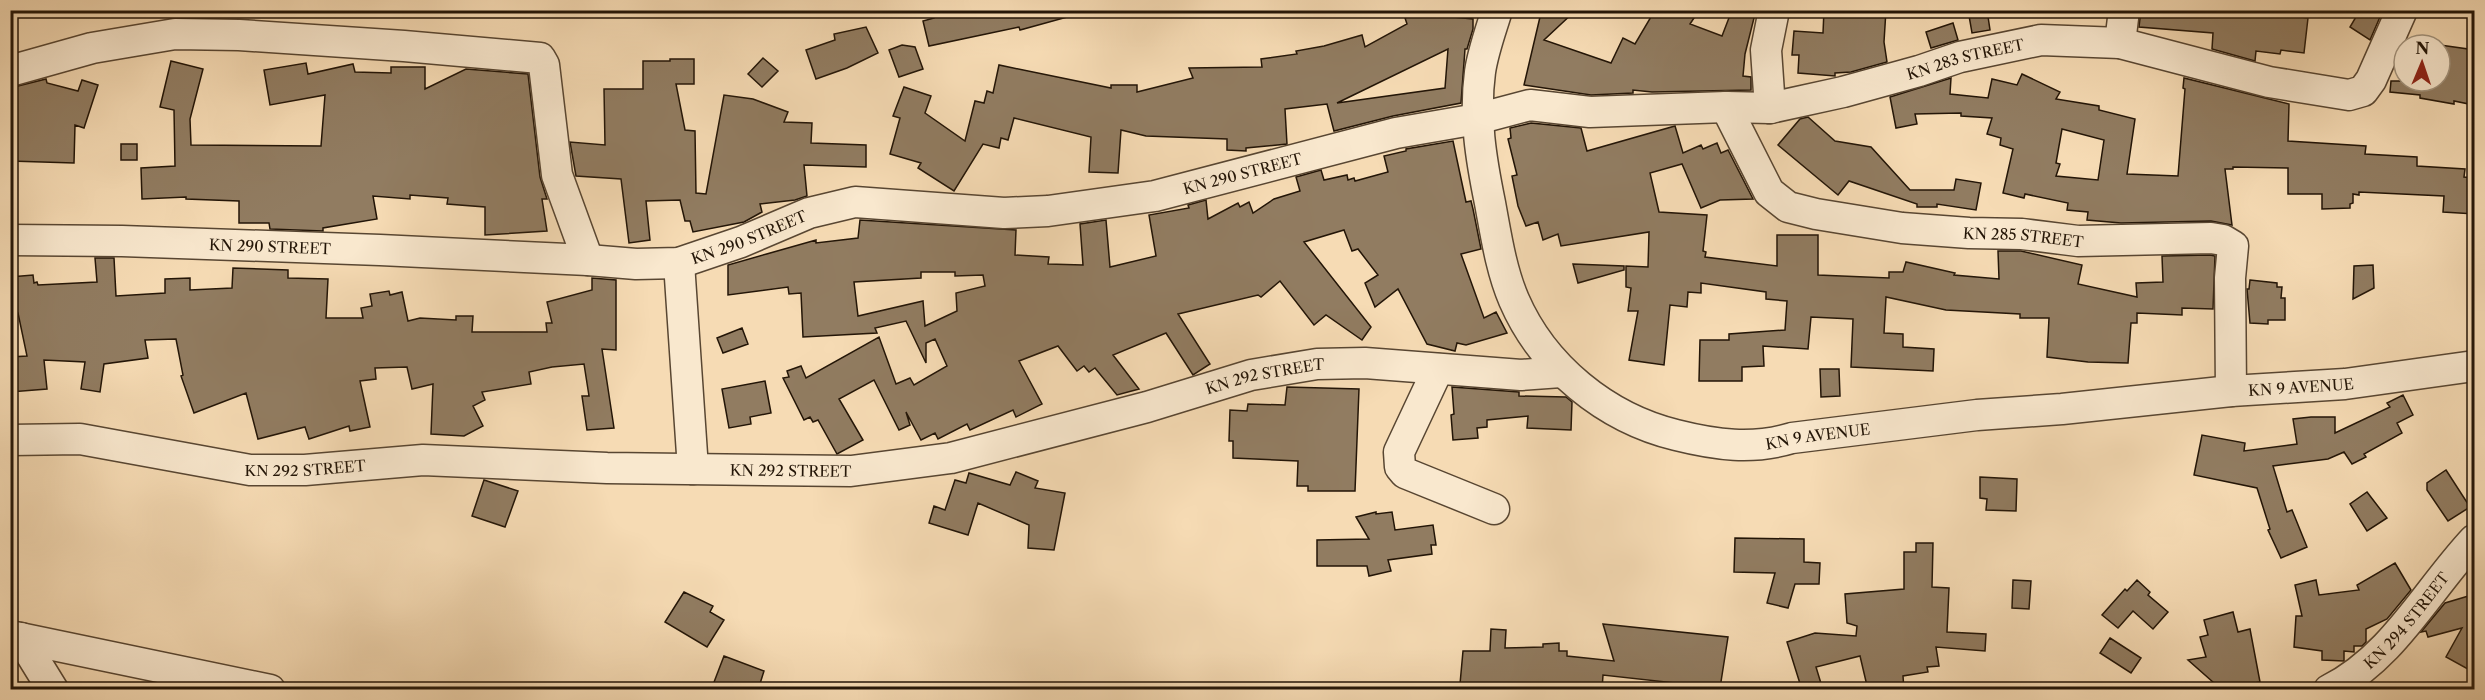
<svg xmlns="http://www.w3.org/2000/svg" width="2485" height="700" viewBox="0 0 2485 700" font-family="'Libre Caslon Text',serif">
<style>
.building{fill:#917c61;stroke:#231507;stroke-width:1.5;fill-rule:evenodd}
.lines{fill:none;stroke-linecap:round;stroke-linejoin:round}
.minor-casing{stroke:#584632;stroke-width:33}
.minor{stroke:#f9e8ce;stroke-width:30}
.labels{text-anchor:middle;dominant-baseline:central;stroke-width:4.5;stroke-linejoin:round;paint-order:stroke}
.street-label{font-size:15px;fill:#231507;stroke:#f9e8ce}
</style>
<rect width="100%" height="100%" fill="#f6dbb4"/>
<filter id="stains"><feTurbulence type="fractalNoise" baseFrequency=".00333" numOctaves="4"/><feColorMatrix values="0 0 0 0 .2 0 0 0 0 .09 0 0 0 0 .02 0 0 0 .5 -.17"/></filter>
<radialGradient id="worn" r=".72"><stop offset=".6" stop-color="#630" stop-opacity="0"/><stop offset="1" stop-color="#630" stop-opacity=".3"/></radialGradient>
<path class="building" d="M932 10H1070L1071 16 1020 30 1019 27 929 46 923 21 934 18Z
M1424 10H1451L1453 17 1473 19V29L1467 49H1465L1461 103 1393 116 1334 131 1327 104 1285 109 1287 144 1246 148V151L1227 150V139L1146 136 1121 130 1118 173 1089 172 1091 137 1014 118 1008 140 1001 138 999 148 983 144 954 191 918 168 921 163 890 154 900 118 893 116 904 87 931 96 925 113 965 141 975 101 984 103 987 91 993 93 999 65 1111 88V85H1137V92L1193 78 1189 68 1262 67 1261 59 1297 54 1296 51 1324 46 1362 35 1365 47 1407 24 1405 18ZM1448 49 1445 88 1337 103Z
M1547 10H1576L1544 40 1611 63 1623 38 1635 44 1655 10H1682L1694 18 1690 24 1722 36 1732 10H1756L1745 54 1743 76 1751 77V90L1652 92 1633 90V93L1591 95 1524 85 1540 17Z
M1824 10H1886L1884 42 1887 62 1851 72 1835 73V76L1798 73 1799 55H1792L1794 31 1823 33Z
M1968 10H1987L1990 30 1972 33Z
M2141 10 2213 15V10H2250L2308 18 2304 53 2281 50 2280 54 2256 51 2255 61 2212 49 2213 33 2139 27Z
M2360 10H2383L2370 40 2350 27Z
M1953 23 1958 40 1931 48 1926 32Z
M866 27 878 53 847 68 816 79 806 50 835 40 834 34Z
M902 45 915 47 923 69 899 77 889 50Z
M2440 45 2475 50V71L2469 104 2454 101V104L2420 98V95L2390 92 2391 81H2440Z
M763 58 778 71 762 87 748 74Z
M670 59H694V84H676L685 130 695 131 696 193 706 194 724 95 753 99 788 112 784 122 812 123 811 143 866 145V167L804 165 807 196 795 200 760 204 762 212 744 222 693 232 690 221H685L680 200 646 201 650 240 629 243 621 179 576 176 570 142 605 145 604 89H643V61H670Z
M171 61 203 69 190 119 191 145 321 146 325 95 270 105 264 70 306 63 308 74 353 64 355 72 391 73V67H425V89L466 69 528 74 540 177 547 199H542L547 231 485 235V207L447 204 448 198 410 195V199L373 196 377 219 323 228V231L270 229 269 223H239V201L186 199V197L142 199 141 168 175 166 174 110 160 107Z
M2022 74 2060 92 2056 99 2099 106V110L2135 119 2127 174 2178 176 2185 89 2183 88 2184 78 2289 104 2288 141 2366 146 2365 154 2417 157V166L2465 169 2464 177 2475 178V214L2443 212 2444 196 2359 192V195L2353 194V203L2350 204V208L2322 209V194H2288V168L2233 167V169H2225L2232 225 2211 221 2121 223 2087 220 2088 212 2067 210 2068 203 2025 194 2024 198 2003 193 2013 149 2000 145 2001 138 1987 134 1992 118 1961 116V113L1915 114 1917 124 1896 128 1890 97 1951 78 1950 94 1988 98 1992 79 2017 85ZM2062 129 2104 140 2098 180 2056 176 2060 164 2056 163Z
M46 79 47 83 78 91 82 80 98 85 84 128 75 125 74 163 10 161V88Z
M1808 117 1835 141 1871 147 1910 190H1954L1956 179 1981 183 1976 210 1937 204V207H1917V204L1849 181 1838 195 1778 145 1800 119Z
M1531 123 1581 128 1587 151 1675 126 1683 153 1701 145 1703 149 1717 143 1721 153 1728 150 1753 199 1720 200 1701 208 1682 164 1650 173 1659 212 1707 215 1703 251 1706 252 1705 257 1777 266V235H1818V275L1889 278V272H1903L1906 262 1955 273 1954 275 1999 279 1998 251H2021L2082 265 2078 284 2137 297 2136 283 2163 282 2162 256 2210 255 2215 256 2213 309 2182 308V315L2137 313V323H2131L2128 363 2088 362 2047 357 2049 318H2020V314L1946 310 1886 297 1884 333 1903 334V347L1934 349 1933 371 1851 367 1853 319 1811 317 1808 349 1763 346 1764 366 1742 367V381H1699L1700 340H1729V334L1785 330 1787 301 1766 299V292L1701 283V293L1688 292 1687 307 1670 305 1664 365 1629 360 1638 311H1628L1631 288 1626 287V266L1648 267 1649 232 1561 246 1558 234 1543 240 1538 222 1526 226 1518 206 1512 176 1517 175 1508 139 1511 138 1510 128Z
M1453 141 1466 202 1471 201 1473 209 1481 249 1461 254 1484 318 1496 312 1507 333 1466 345 1457 343 1455 351 1427 344 1398 289 1375 307 1365 283 1378 275 1358 249 1352 251 1344 230 1304 242 1371 327 1362 340 1326 315 1314 325 1280 281 1261 297 1258 295 1178 314 1210 364 1193 375 1166 333 1113 355 1139 389 1117 395 1095 368 1089 372 1084 366 1077 371 1058 346 1019 361 1042 404 1016 417 1013 410 970 430 967 424 938 439 935 433 921 440 906 412 910 425 899 430 874 380 839 399 863 440 837 454 818 420 813 422 810 417 804 420 783 378 789 377 787 371 801 366 806 378 879 337 896 384 910 378 914 385 947 366 935 339 926 343V363L906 321 875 328 877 333 803 337 801 293 789 294 788 287 728 295V265L816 240V243L858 238 860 220 1016 230 1015 255 1049 257 1048 264 1083 265 1080 224 1106 220 1110 267 1156 256 1149 215 1189 208 1188 205 1206 200 1208 219 1238 203 1240 207 1249 202 1253 213 1274 199 1300 191 1296 177 1321 170 1324 180 1347 175 1348 180 1354 178 1355 181 1388 172 1384 156 1406 151V149ZM921 272H955V276L983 275 985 286 956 293 957 311 925 326 923 301 858 316 854 282 921 278Z
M121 144H137V160H121Z
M95 258H114L116 296 165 293V279L190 278V290L232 288 233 268 288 270V278L328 279 326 318H363L361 308 372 306 370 294 389 291 390 295 402 292 408 321 420 318 456 320V316H473L472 332H547L546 323H552L547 302 592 290V278L616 280V350L602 349 614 428 587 430 582 396H589L584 364 552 367 529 372 531 384 482 392 485 400 473 406 483 426 464 436 431 434 433 384 412 389 407 367 375 368 376 379 360 381 370 427 350 431 349 426 309 439 305 427 258 439 246 393 194 413 181 376 183 375 176 339 145 340 148 358 104 364 100 392 81 389 85 362 44 360 47 389 10 392V357L27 356 18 313 10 314V277L33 275 34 283 37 282 38 285 97 282Z
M1573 264 1624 266V270L1578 283Z
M2373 265 2374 288 2353 299 2354 266Z
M2250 280 2277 283V287H2282L2281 298H2285V320H2268V324L2250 323 2247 289H2249Z
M742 328 748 344 723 353 717 338Z
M1820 369H1839L1840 396 1821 397Z
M765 381 771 413 750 417 751 424 729 428 722 389Z
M1287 387 1359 389 1355 491H1308V486H1297L1298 461 1233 458V441H1229L1230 410 1247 411 1248 404 1285 405Z
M1452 387 1519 392V396L1566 397 1572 402 1571 430 1527 428 1528 416 1487 420V427L1477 428 1478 438 1453 440 1451 415 1454 414Z
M2403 395 2413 415 2397 423 2402 433 2364 454 2366 457 2352 464 2344 452 2328 459 2273 466 2287 512 2292 510 2307 547 2281 558 2268 530 2270 529 2257 488 2194 475 2202 435 2245 443 2244 451 2297 444 2293 419 2311 417H2335V433L2390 407 2387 403Z
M2446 470 2470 507 2448 521 2427 490V483Z
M1016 472 1038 481 1035 488 1065 493 1054 550 1028 548 1029 525 978 503 968 535 929 523 934 506 945 510 955 480 966 483 969 473 1010 485Z
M1980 477 2017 479 2016 511 1986 510 1987 499 1980 498Z
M484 480 518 491 505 527 472 516Z
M2367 492 2387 518 2367 531 2350 504Z
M1376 512V514L1392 512 1395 530 1433 525 1436 545H1431L1432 554 1388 560 1391 571 1369 576 1367 566H1317V540L1369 539 1356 517Z
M1735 538 1804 539V562L1820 563 1819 584H1795L1788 608 1767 603 1775 573 1734 572Z
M1916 543H1933L1932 587 1949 588 1947 632 1986 634 1985 651 1936 647 1939 666 1927 667 1928 672 1903 676 1904 690H1868L1860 656 1816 667 1823 690H1802L1787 642 1815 633 1856 636 1857 626 1847 623 1845 594 1904 589V552H1916Z
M2395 563 2411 590 2387 619 2366 629V642L2362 646H2354V652L2344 651V661L2322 660V651L2294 647 2296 616H2302L2295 585 2316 580 2319 595 2359 590 2357 585Z
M2013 580 2031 581 2029 609 2012 608Z
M2137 580 2150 592 2148 595 2168 612 2153 629 2133 611 2118 628 2102 615 2125 589 2127 591Z
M684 592 713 606 710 612 724 620 707 647 665 622Z
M2475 594V673L2446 657 2462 628 2428 637 2426 631 2421 632 2445 603Z
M2233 612 2238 632 2250 629 2260 682 2243 685 2244 690H2222L2188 660 2206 657 2200 637 2208 635 2204 620Z
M1603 624 1728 637 1720 688 1603 675 1602 690H1544V686L1511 685V688L1460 684 1463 651H1490L1491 629 1506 630 1505 648 1543 647V644L1559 643V651H1567V656L1614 661Z
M2110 638 2141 658 2131 673 2100 653Z
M724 656 764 671 758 690H711Z"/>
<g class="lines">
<defs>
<g id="minor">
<path id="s1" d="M1497 10C1491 30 1483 51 1480 72 1474 117 1481 159 1490 203 1496 235 1501 270 1514 300 1543 367 1606 418 1676 435 1716 445 1752 450 1792 438L1977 415 2062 409 2231 391 2345 384 2474 366"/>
<path d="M2120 43 2124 10"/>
<path d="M10 71 92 48 175 34 239 35 404 46 540 58 544 65 557 175 588 260"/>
<path id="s2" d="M1726 107 1769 192 1788 207 1816 214 1902 228 1969 233 2022 234 2078 241 2211 238 2223 240 2233 246 2230 278 2231 391"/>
<path d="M1770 108 1766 50 1774 10"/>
<path id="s3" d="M10 240 122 241 380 250 588 260 636 264 679 263 741 242 809 213 855 202 1004 213 1048 211 1155 196 1396 133 1477 119 1530 105 1590 112 1726 107 1770 108 1843 92 1919 71 1960 57 2041 40 2120 43 2269 82 2349 95 2363 91 2371 80 2402 10"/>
<path d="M679 263 693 469"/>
<path d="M1438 369 1399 452 1400 467 1405 473 1494 509"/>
<path id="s4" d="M10 440 80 439 250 470H305L423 460 607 468 851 471 951 458 1147 407 1251 375 1317 364 1365 363 1521 375 1561 372"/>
<path d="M10 636 270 690"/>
<path d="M21 638 53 690"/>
<path id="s5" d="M2329 690C2393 658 2427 590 2474 540"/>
</g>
</defs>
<use href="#minor" class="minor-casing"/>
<use href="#minor" class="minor"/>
</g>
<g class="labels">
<g class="street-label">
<text stroke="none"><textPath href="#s3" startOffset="1986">KN 283 STREET</textPath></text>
<text stroke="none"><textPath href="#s3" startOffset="1248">KN 290 STREET</textPath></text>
<text stroke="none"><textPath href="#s2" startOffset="357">KN 285 STREET</textPath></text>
<text stroke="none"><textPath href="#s3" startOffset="744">KN 290 STREET</textPath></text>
<text stroke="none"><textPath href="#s3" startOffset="260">KN 290 STREET</textPath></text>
<text stroke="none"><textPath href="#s4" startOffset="1270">KN 292 STREET</textPath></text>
<text stroke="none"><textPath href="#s1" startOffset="1144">KN 9 AVENUE</textPath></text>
<text stroke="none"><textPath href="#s1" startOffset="658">KN 9 AVENUE</textPath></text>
<text stroke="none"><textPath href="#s4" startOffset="298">KN 292 STREET</textPath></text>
<text stroke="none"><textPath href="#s4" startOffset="784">KN 292 STREET</textPath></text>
<text stroke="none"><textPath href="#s5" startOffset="105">KN 294 STREET</textPath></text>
</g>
</g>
<rect width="2485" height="700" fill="none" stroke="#f6dbb4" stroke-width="36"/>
<rect x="12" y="12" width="2461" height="676" fill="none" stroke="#231507" stroke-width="3"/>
<rect x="18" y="18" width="2449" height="664" fill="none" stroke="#231507" stroke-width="1.5"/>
<g transform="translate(2422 63) rotate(2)"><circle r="28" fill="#f9e8ce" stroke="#a3947e" stroke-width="1.5"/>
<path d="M0-4.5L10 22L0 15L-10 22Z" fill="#8f2418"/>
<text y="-9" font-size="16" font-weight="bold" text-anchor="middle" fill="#231507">N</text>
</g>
<rect width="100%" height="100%" filter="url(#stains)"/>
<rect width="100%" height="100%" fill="url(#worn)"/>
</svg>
